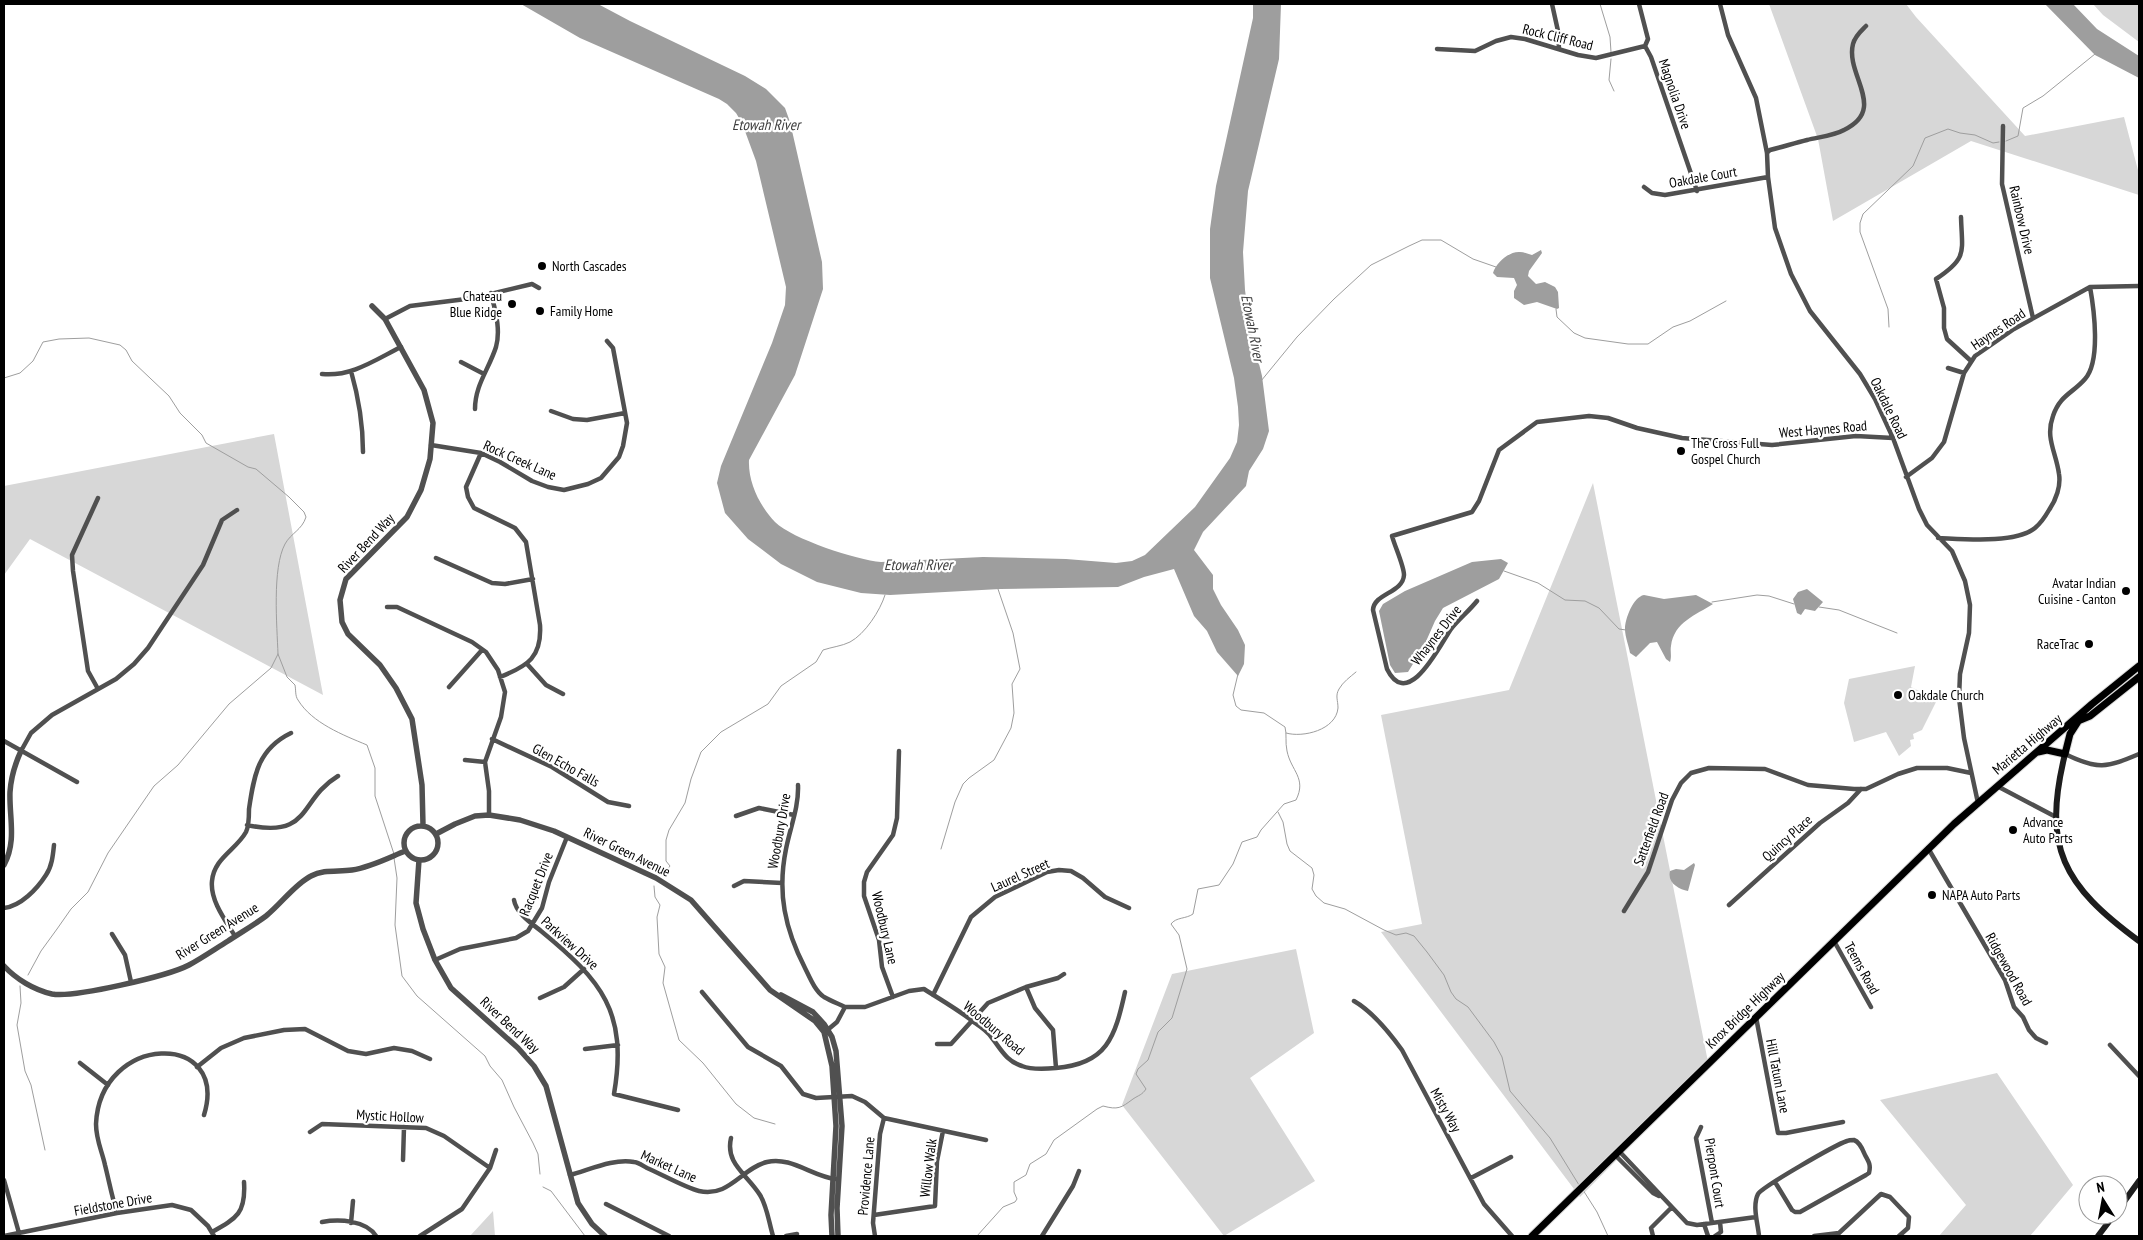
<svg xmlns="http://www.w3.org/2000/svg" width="2143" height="1240" viewBox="0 0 2143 1240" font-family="'PT Sans Narrow',sans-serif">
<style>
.green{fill:#d7d7d7}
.water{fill:#9e9e9e}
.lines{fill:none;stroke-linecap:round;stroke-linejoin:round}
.stream{stroke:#9e9e9e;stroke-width:1}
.primary-casing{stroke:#dbdbdb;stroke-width:9}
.minor{stroke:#505050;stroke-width:4.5}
.tertiary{stroke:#505050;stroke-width:5.5}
.secondary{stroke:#1d1d1d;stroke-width:6}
.primary{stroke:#000;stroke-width:7}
.poi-dot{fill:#000;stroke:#fff;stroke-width:2}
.labels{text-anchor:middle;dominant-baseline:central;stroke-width:4.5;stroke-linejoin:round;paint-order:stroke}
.street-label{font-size:14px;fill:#000;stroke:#fff}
.poi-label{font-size:14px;fill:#000;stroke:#fff;text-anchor:start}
.water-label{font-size:15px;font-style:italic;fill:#3f3f3f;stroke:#fff}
</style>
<rect width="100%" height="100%" fill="#fff"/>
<path class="green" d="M1769 4H1906L1916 17 2025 136 2124 117 2139 174V195L1971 141 1833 221 1818 139Z
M2093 4H2139V42L2103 15Z
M274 434 323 695 30 539 4 575V486Z
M1593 483 1709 1067 1580 1197 1381 932 1422 924 1381 715 1509 690Z
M1915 666 1911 687 1937 700 1922 730 1913 734 1914 739 1910 740 1911 746 1899 756 1886 732 1854 742 1844 703 1849 679Z
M1296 949 1314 1033 1250 1078 1315 1181 1224 1236 1122 1105 1172 974Z
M1997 1073 2073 1185 2030 1236H1939L1966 1205 1880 1100Z
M493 1211 495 1236H470Z"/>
<path class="water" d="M521 4H598L630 21 745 76 766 89 785 108 790 122 822 262 823 289 795 375 749 460C748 482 759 505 775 522 792 539 857 560 881 562L983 557 1066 559 1116 563 1132 561 1145 555 1195 507 1230 458 1237 442 1239 425 1238 407 1234 378 1210 278V229L1216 186 1253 18V4H1281L1279 59 1248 191 1243 252 1245 290 1250 327 1262 376 1269 431 1263 449 1249 471 1246 486 1203 532 1194 550 1213 575V589L1221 605 1238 630 1245 645 1244 664 1238 676 1217 652 1207 631 1194 616 1174 569 1144 577 1118 587 1000 589 890 595 861 593 817 582 781 564 748 539 725 513 717 483 721 466 772 343 785 305 786 287 756 161 742 123 736 113 727 104 719 99 580 38Z
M2045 4H2073L2097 29 2139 56V78L2095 55Z
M1541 250 1542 253 1529 271 1528 276 1536 284 1545 282 1555 287 1558 292 1559 308 1557 309 1537 302 1524 305 1514 298V291L1517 285 1514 278 1497 277 1493 273C1496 263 1509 251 1520 252 1524 252 1528 254 1532 255Z
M1501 559 1508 563 1499 579 1443 608 1435 621 1424 646 1408 672 1395 673 1390 665 1379 611 1383 604 1405 591 1472 562Z
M1807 589 1823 602 1815 611 1805 609 1801 615 1797 613 1793 599 1798 592Z
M1644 595 1664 599 1696 595 1713 604C1696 615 1674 622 1671 646 1670 651 1672 656 1670 662L1666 659 1657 642 1650 643 1636 657 1630 653C1629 646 1625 637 1625 629 1625 619 1633 597 1644 595Z
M1694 863 1695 865 1688 891C1679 889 1667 883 1670 871L1676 869 1684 870Z"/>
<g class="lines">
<path class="stream" d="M1600 4 1610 37 1611 52
M1611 59 1609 80 1614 91
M2006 141 2018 136 2023 108 2043 96 2095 54
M1556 309 1557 317 1574 333 1585 338 1628 344H1648L1673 327 1690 321 1726 301
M1889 327 1888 309 1860 232V223L1863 214 1913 166 1925 138 1948 129 1960 133 1975 135 1993 143 1999 142
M4 378 20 373 33 361 43 342 59 339 89 338 120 345 126 350 132 361 169 396 180 413 202 435 206 443 248 467 256 469 289 497 304 512 306 517C302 530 291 533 285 544 272 568 277 626 278 654L271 668 229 704 178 765 154 786 108 853 88 892 71 909 57 929 41 951 28 975
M1261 381 1297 337 1334 299 1371 265 1409 246 1422 240H1441L1473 259 1496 267
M1504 571 1538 583 1565 600 1585 601 1599 608 1619 629 1626 630
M1712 602 1757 595 1769 596 1794 604
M1819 607 1839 610 1897 633
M278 654 287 677 295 685C296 690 295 696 298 700 312 723 343 735 367 745L375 768V796L394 854
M1286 733C1303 738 1336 730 1338 708 1338 700 1335 696 1339 689 1343 682 1350 677 1356 672
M1278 812 1283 822 1287 844 1290 851 1312 868 1314 875 1312 889 1316 896 1324 903 1345 909 1384 930 1396 935 1406 933 1414 936 1427 952 1444 975 1451 992 1456 999 1468 1007 1494 1042 1502 1057 1510 1091 1550 1138 1579 1185
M941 849 955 802 963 784 969 778 994 760 1011 728 1014 713 1012 684 1020 669 1013 633 998 589
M394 858 397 878 395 925 402 976 417 996 485 1056 490 1066 502 1080 514 1107 533 1143 538 1154 540 1174
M663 875 670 866 666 861V840L669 830 685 803 691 779 701 752 721 732 768 704 781 686 816 662 823 650C832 647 842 646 850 642 865 634 880 611 885 595
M654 886 655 897 660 905 657 917 659 954 665 967 663 983 679 1040 703 1063 736 1104 754 1118 775 1124
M20 986 21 1003 17 1025 25 1071 31 1085 45 1150
M543 1187 551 1191 585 1236
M1583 1190 1597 1212 1608 1236
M977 1236 1003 1207 1015 1202 1017 1199 1014 1192V1182L1026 1175 1030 1164 1046 1154 1054 1140 1097 1109 1103 1106C1118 1110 1121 1108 1133 1099 1139 1095 1142 1095 1146 1089L1136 1074 1138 1069 1148 1060 1158 1032 1172 1018 1187 969 1179 935 1171 924C1176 917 1186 919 1193 914L1198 889 1219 885 1233 864 1242 842 1257 837 1261 830 1284 804 1296 800C1307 778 1291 771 1287 751 1285 742 1287 734 1285 727L1264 713 1241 710 1236 706 1233 695 1238 674"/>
<defs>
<path id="primary" d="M2078 721 2090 716 2139 677
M2038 752 2047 750 2065 754 2070 734 2079 720
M1532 1236 1954 824 2092 704 2139 666"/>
</defs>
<use href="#primary" class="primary-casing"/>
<path class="minor" d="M1552 4 1558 31 1559 49
M1639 4 1648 39 1645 46 1651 57 1697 191
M1720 4 1728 35 1756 98 1767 153 1768 177 1775 228 1791 274 1810 311 1860 374 1875 399 1893 438 1919 509 1927 525 1952 551 1965 581 1970 605 1969 633 1960 674 1959 698 1964 738 1978 803
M1437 49 1475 51 1496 41 1511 37 1525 39 1578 55 1596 58 1645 46
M2003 126 2002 184 2033 318
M1767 153 1770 150C1782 147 1795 143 1807 140 1819 137 1833 136 1844 130 1888 109 1845 75 1853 44 1855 36 1861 31 1866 26
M1644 187 1652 193 1665 195 1768 177
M1961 217C1962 252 1968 258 1936 279L1944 308V328L1947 339 1971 361
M385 319 410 306 474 298 532 284 539 288
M461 362 484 374
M1948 368 1964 373
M351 371C359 399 363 424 363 452
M322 374C351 377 375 360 401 347
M475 409C475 385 489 369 496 347 501 329 495 310 491 293
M551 411 573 419 587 420 625 413
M431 445 481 453 500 462 532 481 548 487 564 490 588 484 601 478 619 457 623 446 627 423 613 348 607 341
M481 453 466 487 468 497 474 508 515 528 526 542 540 625C542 657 528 666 500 677
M1906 477 1932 458 1944 442 1964 373 1975 356 2014 329 2090 287 2139 286
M98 498 72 555 73 571 88 671 98 689
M1938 538C1963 539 2015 544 2035 528 2041 523 2045 517 2049 510 2056 500 2061 486 2059 474 2056 452 2045 438 2053 416 2060 395 2073 393 2085 379 2101 361 2094 309 2090 287
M436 558 492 583 505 584 533 579
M1477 601C1469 611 1459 619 1451 629 1440 645 1408 712 1387 669L1373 610C1374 593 1403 593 1404 575 1404 566 1395 547 1392 536L1472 512 1479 501 1499 450 1537 422 1589 416 1608 418 1637 428 1682 438 1772 445 1856 436 1893 438
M387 607H397L472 642 486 652 498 670 505 692 501 717 485 762 489 791V815
M528 665 546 685 563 694
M449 687 482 650
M492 739 552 767 608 802 629 806
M4 741 77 782
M21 751 31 733 52 715 116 679 134 664 148 648 203 565 222 520 237 510
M2065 754C2098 770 2106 768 2139 754
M465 760 485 762
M798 785C799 807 790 828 786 849 777 893 785 929 805 968 810 978 815 991 824 997 831 1001 839 1004 845 1007
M1997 786 2056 817
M736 816 759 808 794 815
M247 825C312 839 298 800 338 776
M1928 848 2005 980 2014 1007 2023 1017 2029 1030 2036 1038 2046 1043
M734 886 744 881 782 883
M514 900C516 913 531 923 541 931 602 981 628 1012 614 1094L678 1110
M1729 905 1820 823 1848 803 1861 789
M4 908C21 906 37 889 46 875 52 866 53 855 54 845
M1624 911 1648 872 1672 800 1681 783 1691 773 1709 768 1765 769 1808 785 1854 789H1866L1898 774 1917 768H1947L1971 773
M112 934 125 955 131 982
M235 936C225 920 210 900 212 881 214 858 236 850 246 832 249 826 249 816 249 809 254 775 258 749 291 733
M1834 941 1871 1007
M435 960 460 949 516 938 528 931 542 908 549 882 567 837
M1026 987 1035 1008 1053 1030 1056 1068
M702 992 748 1047 781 1066 803 1094 816 1098 852 1096 865 1102 884 1118 986 1140
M933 995 971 917 995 897 1047 872 1059 870 1071 871 1083 878 1105 897 1129 908
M893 997 882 967 879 940 864 896V882L867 872 893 835 897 818 899 751
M540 998 564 987 584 969
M1354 1001C1373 1012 1389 1032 1402 1050L1484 1204 1512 1236
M1756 1017 1778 1133H1786L1843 1122
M825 1032 837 1022 845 1007H865L909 991 924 989C941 1000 959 1010 975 1023 981 1027 988 1032 992 1038 1001 1049 1006 1061 1022 1066 1032 1070 1045 1069 1056 1068 1107 1064 1115 1037 1125 992
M937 1044H951L988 1003 1026 987 1058 978 1064 974
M2110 1045 2139 1076
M585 1049 618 1045
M80 1063 108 1085
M197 1067 221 1048 244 1038 284 1030 305 1029 348 1051 366 1054 394 1048 412 1051 430 1059
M1701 1127 1696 1138 1712 1223
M310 1132 322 1124 426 1128 444 1136 490 1168
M731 1138C725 1164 747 1174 760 1195 767 1206 769 1223 773 1236
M1619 1151 1687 1223 1697 1225 1756 1217
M1615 1155 1653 1193 1659 1196
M403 1160 404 1127
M570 1175C589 1170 614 1158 634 1162 638 1162 643 1166 647 1168 661 1174 686 1188 699 1191 729 1198 742 1168 767 1162 791 1156 813 1177 836 1179
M1471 1178 1511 1157
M4 1180 19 1233
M606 1204 669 1236
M117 1213C112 1197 109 1181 105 1165 102 1151 96 1140 96 1124 100 1033 230 1030 204 1115
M874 1215 935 1206 937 1161 943 1131
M322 1222C339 1219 366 1220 376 1236
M351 1223 353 1201
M1704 1224 1708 1236
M212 1232C237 1218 246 1213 244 1182
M4 1236 117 1213 172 1205 191 1210 208 1226 214 1236
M420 1236 462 1209 490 1168 496 1150
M786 1236 797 1234
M875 1236 873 1223 880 1134 884 1118
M1042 1236 1073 1186 1079 1171
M1653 1236 1651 1228 1671 1208
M1715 1236 1721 1232 1720 1222
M1759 1236C1758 1224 1752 1206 1758 1194 1762 1187 1835 1145 1847 1141 1849 1140 1852 1140 1854 1140 1860 1142 1863 1150 1865 1155 1869 1162 1871 1165 1869 1173L1866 1175 1800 1212H1795L1792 1210 1775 1182
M1814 1236 1839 1233 1881 1194 1890 1197 1909 1217 1908 1228 1899 1236"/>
<path class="tertiary" d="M372 306 385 319 424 390 433 423 430 459 421 490 407 517 346 579 340 600 342 622 348 634 380 665 396 688 412 719 422 785 423 825
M404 843a17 17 0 1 1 34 0a17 17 0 1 1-34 0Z
M436 834 455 824 475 816 489 815 520 820 554 831 656 878 691 900 770 990 815 1021 824 1032 832 1066 836 1126 831 1215 832 1236
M419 860 416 903 423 929 435 960 451 988 518 1048 534 1066 546 1086 578 1203 592 1224 605 1236
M4 865C17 841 9 817 10 792 11 777 15 764 21 751
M4 966C16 979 34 990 52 994 74 998 168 976 189 965 202 958 215 949 228 941 240 933 254 925 266 916 281 904 295 884 311 876 324 869 338 872 352 870 371 867 388 858 405 851
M781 995 813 1012 824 1024 832 1037 836 1051 842 1126 837 1208 838 1236"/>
<path class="secondary" d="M2065 754C2042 848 2063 885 2139 941
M2118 1210 2139 1181
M2098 1236 2114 1215"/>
<use href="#primary" class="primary"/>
</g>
<g class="poi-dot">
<circle cx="542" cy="266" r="5"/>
<circle cx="512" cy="304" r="5"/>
<circle cx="540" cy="311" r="5"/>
<circle cx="1681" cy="451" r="5"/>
<circle cx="2126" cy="591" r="5"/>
<circle cx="2089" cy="644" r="5"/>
<circle cx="1898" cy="695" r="5"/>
<circle cx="2013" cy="830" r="5"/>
<circle cx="1932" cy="895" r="5"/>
</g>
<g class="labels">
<g class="street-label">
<text transform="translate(1558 37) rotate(14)">Rock Cliff Road</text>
<text transform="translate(1675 94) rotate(71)">Magnolia Drive</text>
<text transform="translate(1703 177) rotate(-10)">Oakdale Court</text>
<text transform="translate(2022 220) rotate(77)">Rainbow Drive</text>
<text transform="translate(1998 329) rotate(-34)">Haynes Road</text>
<text transform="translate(1889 408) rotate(64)">Oakdale Road</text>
<text transform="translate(1823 429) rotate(-5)">West Haynes Road</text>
<text transform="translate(520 460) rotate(24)">Rock Creek Lane</text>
<text transform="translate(366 543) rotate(-47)">River Bend Way</text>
<text transform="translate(1436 635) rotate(-52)">Whaynes Drive</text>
<text transform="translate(2027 744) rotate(-40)">Marietta Highway</text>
<text transform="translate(566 765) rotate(29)">Glen Echo Falls</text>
<text transform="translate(1651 829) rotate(-70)">Satterfield Road</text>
<text transform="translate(779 831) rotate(-80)">Woodbury Drive</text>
<text transform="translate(1787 838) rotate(-42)">Quincy Place</text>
<text transform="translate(627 852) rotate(26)">River Green Avenue</text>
<text transform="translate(1020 875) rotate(-24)">Laurel Street</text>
<text transform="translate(536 884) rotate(-68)">Racquet Drive</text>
<text transform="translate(885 928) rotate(77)">Woodbury Lane</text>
<text transform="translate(217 931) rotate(-32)">River Green Avenue</text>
<text transform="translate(570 943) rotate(42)">Parkview Drive</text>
<text transform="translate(1862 968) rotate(61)">Teems Road</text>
<text transform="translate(2009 969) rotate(61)">Ridgewood Road</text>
<text transform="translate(1745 1010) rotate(-44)">Knox Bridge Highway</text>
<text transform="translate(510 1025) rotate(43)">River Bend Way</text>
<text transform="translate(994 1028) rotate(40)">Woodbury Road</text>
<text transform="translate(1778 1076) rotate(79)">Hill Tatum Lane</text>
<text transform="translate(1446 1110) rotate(61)">Misty Way</text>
<text transform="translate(390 1116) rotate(3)">Mystic Hollow</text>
<text transform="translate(669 1166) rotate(24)">Market Lane</text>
<text transform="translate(928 1168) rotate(-83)">Willow Walk</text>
<text transform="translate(1715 1173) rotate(81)">Pierpont Court</text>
<text transform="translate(866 1176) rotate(-85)">Providence Lane</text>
<text transform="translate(113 1204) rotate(-10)">Fieldstone Drive</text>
</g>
<g class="poi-label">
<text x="552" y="266">North Cascades</text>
<text x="502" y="296" text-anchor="end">Chateau<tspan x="502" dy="16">Blue Ridge</tspan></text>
<text x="550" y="311">Family Home</text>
<text x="1691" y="443">The Cross Full<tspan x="1691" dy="16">Gospel Church</tspan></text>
<text x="2116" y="583" text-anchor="end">Avatar Indian<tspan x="2116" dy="16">Cuisine - Canton</tspan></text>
<text x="2079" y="644" text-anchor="end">RaceTrac</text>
<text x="1908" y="695">Oakdale Church</text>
<text x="2023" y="822">Advance<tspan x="2023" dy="16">Auto Parts</tspan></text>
<text x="1942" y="895">NAPA Auto Parts</text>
</g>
<g class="water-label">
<text x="766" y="124">Etowah River</text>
<text transform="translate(1253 328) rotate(79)">Etowah River</text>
<text x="918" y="564">Etowah River</text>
</g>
</g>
<rect width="2143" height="1240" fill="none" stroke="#000000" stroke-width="10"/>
<g transform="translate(2103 1200) rotate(349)"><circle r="24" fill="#ffffff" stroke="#999999"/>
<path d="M0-4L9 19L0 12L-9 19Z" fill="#000000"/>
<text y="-8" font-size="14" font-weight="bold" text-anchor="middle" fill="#000000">N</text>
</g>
</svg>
